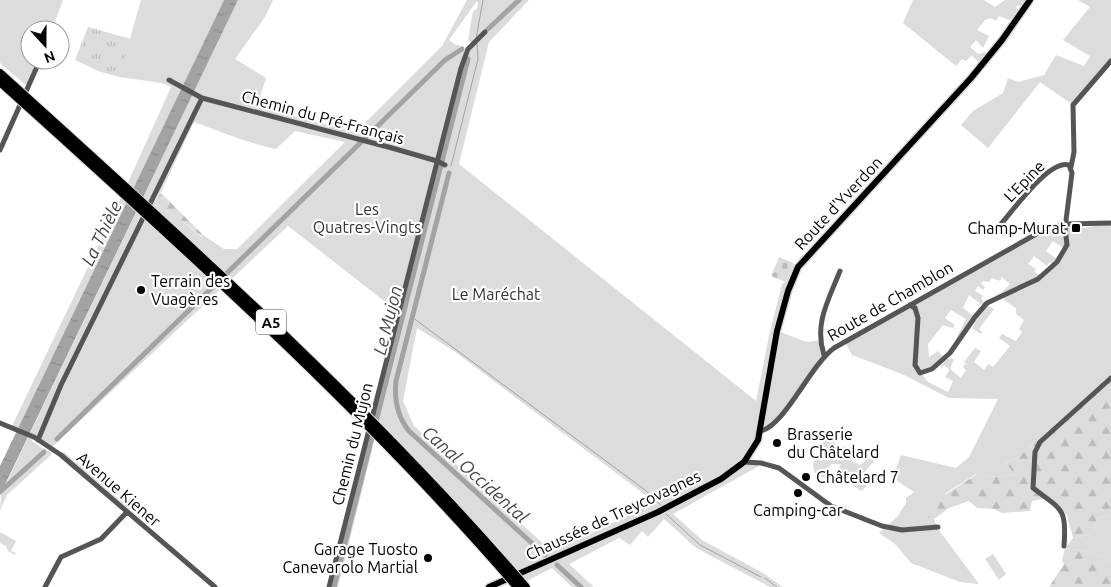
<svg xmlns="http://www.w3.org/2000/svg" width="1111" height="587" viewBox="0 0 1111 587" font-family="Ubuntu,sans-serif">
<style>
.green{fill:#dcdcdc;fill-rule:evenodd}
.forest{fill:url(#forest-firs)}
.cemetery{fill:url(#cemetery-stones)}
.park{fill:url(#park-tufts)}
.water{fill:url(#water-ripples)}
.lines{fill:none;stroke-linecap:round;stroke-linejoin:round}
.stream{stroke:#a3a3a3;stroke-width:1}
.canal{stroke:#a3a3a3;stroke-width:5}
.major-casing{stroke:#dbdbdb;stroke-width:9}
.minor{stroke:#555;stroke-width:5}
.major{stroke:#000;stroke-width:6}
.highway-bridge-casing{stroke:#dbdbdb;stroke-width:10;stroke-linecap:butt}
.highway-bridge{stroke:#000;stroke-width:8}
.poi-dot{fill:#000;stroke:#fff;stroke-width:2}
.labels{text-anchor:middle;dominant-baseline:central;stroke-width:4.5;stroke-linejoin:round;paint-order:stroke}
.shield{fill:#fff;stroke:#4c4c4c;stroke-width:1}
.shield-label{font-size:15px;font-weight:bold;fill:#000}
.street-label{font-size:16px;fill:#000;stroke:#fff}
.park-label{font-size:16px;fill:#333;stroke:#fff}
.poi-label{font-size:16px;fill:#000;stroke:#fff;text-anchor:start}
.water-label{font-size:18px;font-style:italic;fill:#444;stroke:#fff}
</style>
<defs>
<pattern id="forest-firs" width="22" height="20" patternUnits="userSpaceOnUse" patternTransform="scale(1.25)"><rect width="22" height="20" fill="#dcdcdc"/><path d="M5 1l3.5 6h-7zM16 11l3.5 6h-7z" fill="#bbb"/></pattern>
<pattern id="cemetery-stones" width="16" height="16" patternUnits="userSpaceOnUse" patternTransform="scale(1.25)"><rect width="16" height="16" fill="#dcdcdc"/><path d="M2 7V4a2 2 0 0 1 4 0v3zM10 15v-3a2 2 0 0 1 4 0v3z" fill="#bbb"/></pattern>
<pattern id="park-tufts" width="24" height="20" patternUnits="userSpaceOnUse" patternTransform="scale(1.25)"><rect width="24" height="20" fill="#dcdcdc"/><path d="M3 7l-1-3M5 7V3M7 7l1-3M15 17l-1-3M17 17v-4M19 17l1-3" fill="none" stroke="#bbb"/></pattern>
<pattern id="water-ripples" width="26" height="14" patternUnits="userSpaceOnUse" patternTransform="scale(1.25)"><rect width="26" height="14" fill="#a3a3a3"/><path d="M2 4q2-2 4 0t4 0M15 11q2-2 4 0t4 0" fill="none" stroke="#8b8b8b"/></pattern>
</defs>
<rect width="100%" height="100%" fill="#fff"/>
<path class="green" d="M0 0H63L52 30H30V60H40L27 86 0 63Z
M141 0H224L18 429 12 426 122 196 171 87 162 83 119 77Z
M238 0H273L265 17 235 59 266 78 257 107 356 132 442 46 467 0H529L489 42 459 164 756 401 769 336 782 284 786 282 793 263 798 267 777 331 807 342 820 340 824 355 775 423 761 431 745 462 756 463 759 466 673 514 702 540 763 573 783 587H770L709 555 695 547 664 519 648 537 642 531 630 545 619 538 569 564 594 587H572L552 568 527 581 378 426 338 587H329L397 311 288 226 51 448 34 437 32 441 44 449 4 488ZM477 1 478 3 477 9 473 11 468 40 472 44 466 54 459 45H456L449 40ZM194 122C221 132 247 143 276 149L295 131 345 142 237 249H224L203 235V238L174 215 151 203 161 192ZM417 328 454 351 656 503 589 534 579 526 548 548 414 426 403 401Z
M913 0H984L995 7 1005 0H1028L1024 8 1017 5 1016 8 1020 11 1017 19 1010 18 1014 22 999 16 996 21 991 18 985 20 977 30 989 36 983 48 976 40 970 47 978 54 991 51 979 63 972 55 966 61 962 59 956 66 903 23Z
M1078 0H1111V61L1073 105 1040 82 988 148 961 125 973 111 1003 93 1008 78 1018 82 1044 75 1056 55 1084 66 1090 56 1063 40 1090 7Z
M1111 223V377L1017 458 1006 463 1015 475 986 477 976 474 946 493 928 518 934 519 938 529 979 584 960 582 911 563 895 544 879 533 898 516 906 503V498L914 492 893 478 901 455 956 468 969 457 998 399 949 398 902 374 852 355 845 342 1040 232 1065 224V228H1083ZM1053 241 1065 249 1058 260 1046 251ZM1034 256 1047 266 1050 262 1052 264 1042 276 1034 272 1036 269 1028 264ZM1002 277 1010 284 1002 292 995 296 998 298 1003 296 1005 301 1016 308V314L1024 320 1019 329 1022 332 1016 341 1002 334 999 338 1010 346 993 367 988 364 984 370 974 362 981 351 975 348 964 362 969 366 965 364 963 367 966 370 961 378 950 369 954 359H947L941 365V369L944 365 948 368 949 371 945 377 953 381 948 392 928 382 921 373 945 359 938 351 929 357 928 344 943 325 953 328 955 325 945 318 951 310 966 319 955 341 958 343 975 317 963 308 969 295 982 305 985 303 981 299 983 296 975 291 978 286 983 290 985 287 981 283 983 281 989 282 992 278 1000 281Z
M988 306 994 309 979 329 982 332 981 334 972 328 975 322Z
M831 438 836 445 852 448 850 456 853 462 860 465 869 458 874 461 862 475 868 481 866 487 861 491 850 483H839L836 476 841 464H831L824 477H816C812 465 812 461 820 451L818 445Z
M48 451 52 454 7 495 0 510 1 494Z
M64 452 142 519V520L61 453Z
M1111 515V563L1091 552 1065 548 1073 538 1093 534 1097 518Z
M0 532 16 541 11 551 16 553 15 555 8 551 6 546 0 543Z
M993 554 1006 574 999 580 985 559Z"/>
<path class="forest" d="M161 193 203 235 204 238 174 215 151 203Z
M1111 378V515L1097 518 1093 534 1073 538 1067 515 1048 498 1032 501 1030 511 1002 513 994 509 977 508 969 501 949 508 934 519 928 518 934 502 977 474 986 477 1015 475 1006 463 1017 458Z
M1065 548 1091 552 1111 563V587H1049L1064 564 1062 561Z"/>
<path class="cemetery" d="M779 257 793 263 786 282 771 276Z"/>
<path class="park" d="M88 27 131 39 119 77 98 71 75 60Z"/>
<path class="water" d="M224 0H238L0 495V466Z"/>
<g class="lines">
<path class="stream" d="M476 39 483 0
M451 166 478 59 477 43
M412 317 645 490 661 505
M666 514 700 545 761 577
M765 578 777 587"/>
<path class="canal" d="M488 29 519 0
M449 173 396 381C394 400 397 416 409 431L545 555
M57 439 393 111 445 60 462 49
M0 492 44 452
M557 565 581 587
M334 587 468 59"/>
<defs>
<path id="major" d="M489 587 658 512 721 479 744 462 758 440 777 331 788 291 798 267 971 78 1002 40 1030 0"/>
</defs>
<use href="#major" class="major-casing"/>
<path class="minor" d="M169 80 202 98 392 148 437 161 445 165
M0 150 40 60
M1071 167 1074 152 1073 105 1111 61
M910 305 915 308 918 318 915 365 920 373 932 369 950 353 975 317 987 303 1038 279 1057 262 1067 245 1065 228 1072 173 1069 165C1049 159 1013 211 1000 225
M824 355C814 324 828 301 840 271
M0 423 34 437 61 455 215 587
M761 431C785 425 809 367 834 348L1047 228 1065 224 1111 223
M38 440 61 385 202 98
M744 462 761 463 779 468 831 506 882 526 902 530 938 527
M1064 546C1067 508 1062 510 1033 488L1035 452 1040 442 1111 378
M45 587 61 557 101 539 127 512
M329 587 461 68 468 49 485 32"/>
<use href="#major" class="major"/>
<defs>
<path id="highway-bridge" d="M0 73C182 238 366 401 526 587
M0 82C179 244 359 404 517 587"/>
</defs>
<use href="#highway-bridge" class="highway-bridge-casing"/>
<use href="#highway-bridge" class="highway-bridge"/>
</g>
<g class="poi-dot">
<rect x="1071" y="223" width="10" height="10" rx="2.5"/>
<circle cx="141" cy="290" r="5"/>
<circle cx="777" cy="443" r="5"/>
<circle cx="806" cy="477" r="5"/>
<circle cx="798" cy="493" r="5"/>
<circle cx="428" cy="558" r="5"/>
</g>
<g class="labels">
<rect class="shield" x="256" y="309.5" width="30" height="25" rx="4"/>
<g class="shield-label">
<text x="271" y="322">A5</text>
</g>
<g class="street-label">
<text transform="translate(323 117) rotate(15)">Chemin du Pré-Français</text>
<text transform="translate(1024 181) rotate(-46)">L'Epine</text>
<text transform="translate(838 203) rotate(-47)">Route d'Yverdon</text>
<text transform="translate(890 301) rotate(-30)">Route de Chamblon</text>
<text transform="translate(352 444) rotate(-76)">Chemin du Mujon</text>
<text transform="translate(119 489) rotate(41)">Avenue Kiener</text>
<text transform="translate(613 515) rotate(-25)">Chaussée de Treycovagnes</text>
</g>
<g class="park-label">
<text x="367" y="209">Les<tspan x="367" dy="18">Quatres-Vingts</tspan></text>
<text x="496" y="294">Le Maréchat</text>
</g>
<g class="poi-label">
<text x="1066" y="228" text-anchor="end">Champ-Murat</text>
<text x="151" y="281">Terrain des<tspan x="151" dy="18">Vuagères</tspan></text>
<text x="787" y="434">Brasserie<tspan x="787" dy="18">du Châtelard</tspan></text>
<text x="816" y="477">Châtelard 7</text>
<text x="798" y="510" text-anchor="middle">Camping-car</text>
<text x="418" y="549" text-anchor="end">Garage Tuosto<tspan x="418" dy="18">Canevarolo Martial</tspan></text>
</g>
<g class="water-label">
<text transform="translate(101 233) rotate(-64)">La Thièle</text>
<text transform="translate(387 320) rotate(-76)">Le Mujon</text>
<text transform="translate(476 474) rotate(42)">Canal Occidental</text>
</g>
</g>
<g transform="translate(45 45) rotate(159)"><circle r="24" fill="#ffffff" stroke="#999999"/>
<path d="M0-4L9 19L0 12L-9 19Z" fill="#000000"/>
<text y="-8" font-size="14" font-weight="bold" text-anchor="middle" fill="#000000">N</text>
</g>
</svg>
